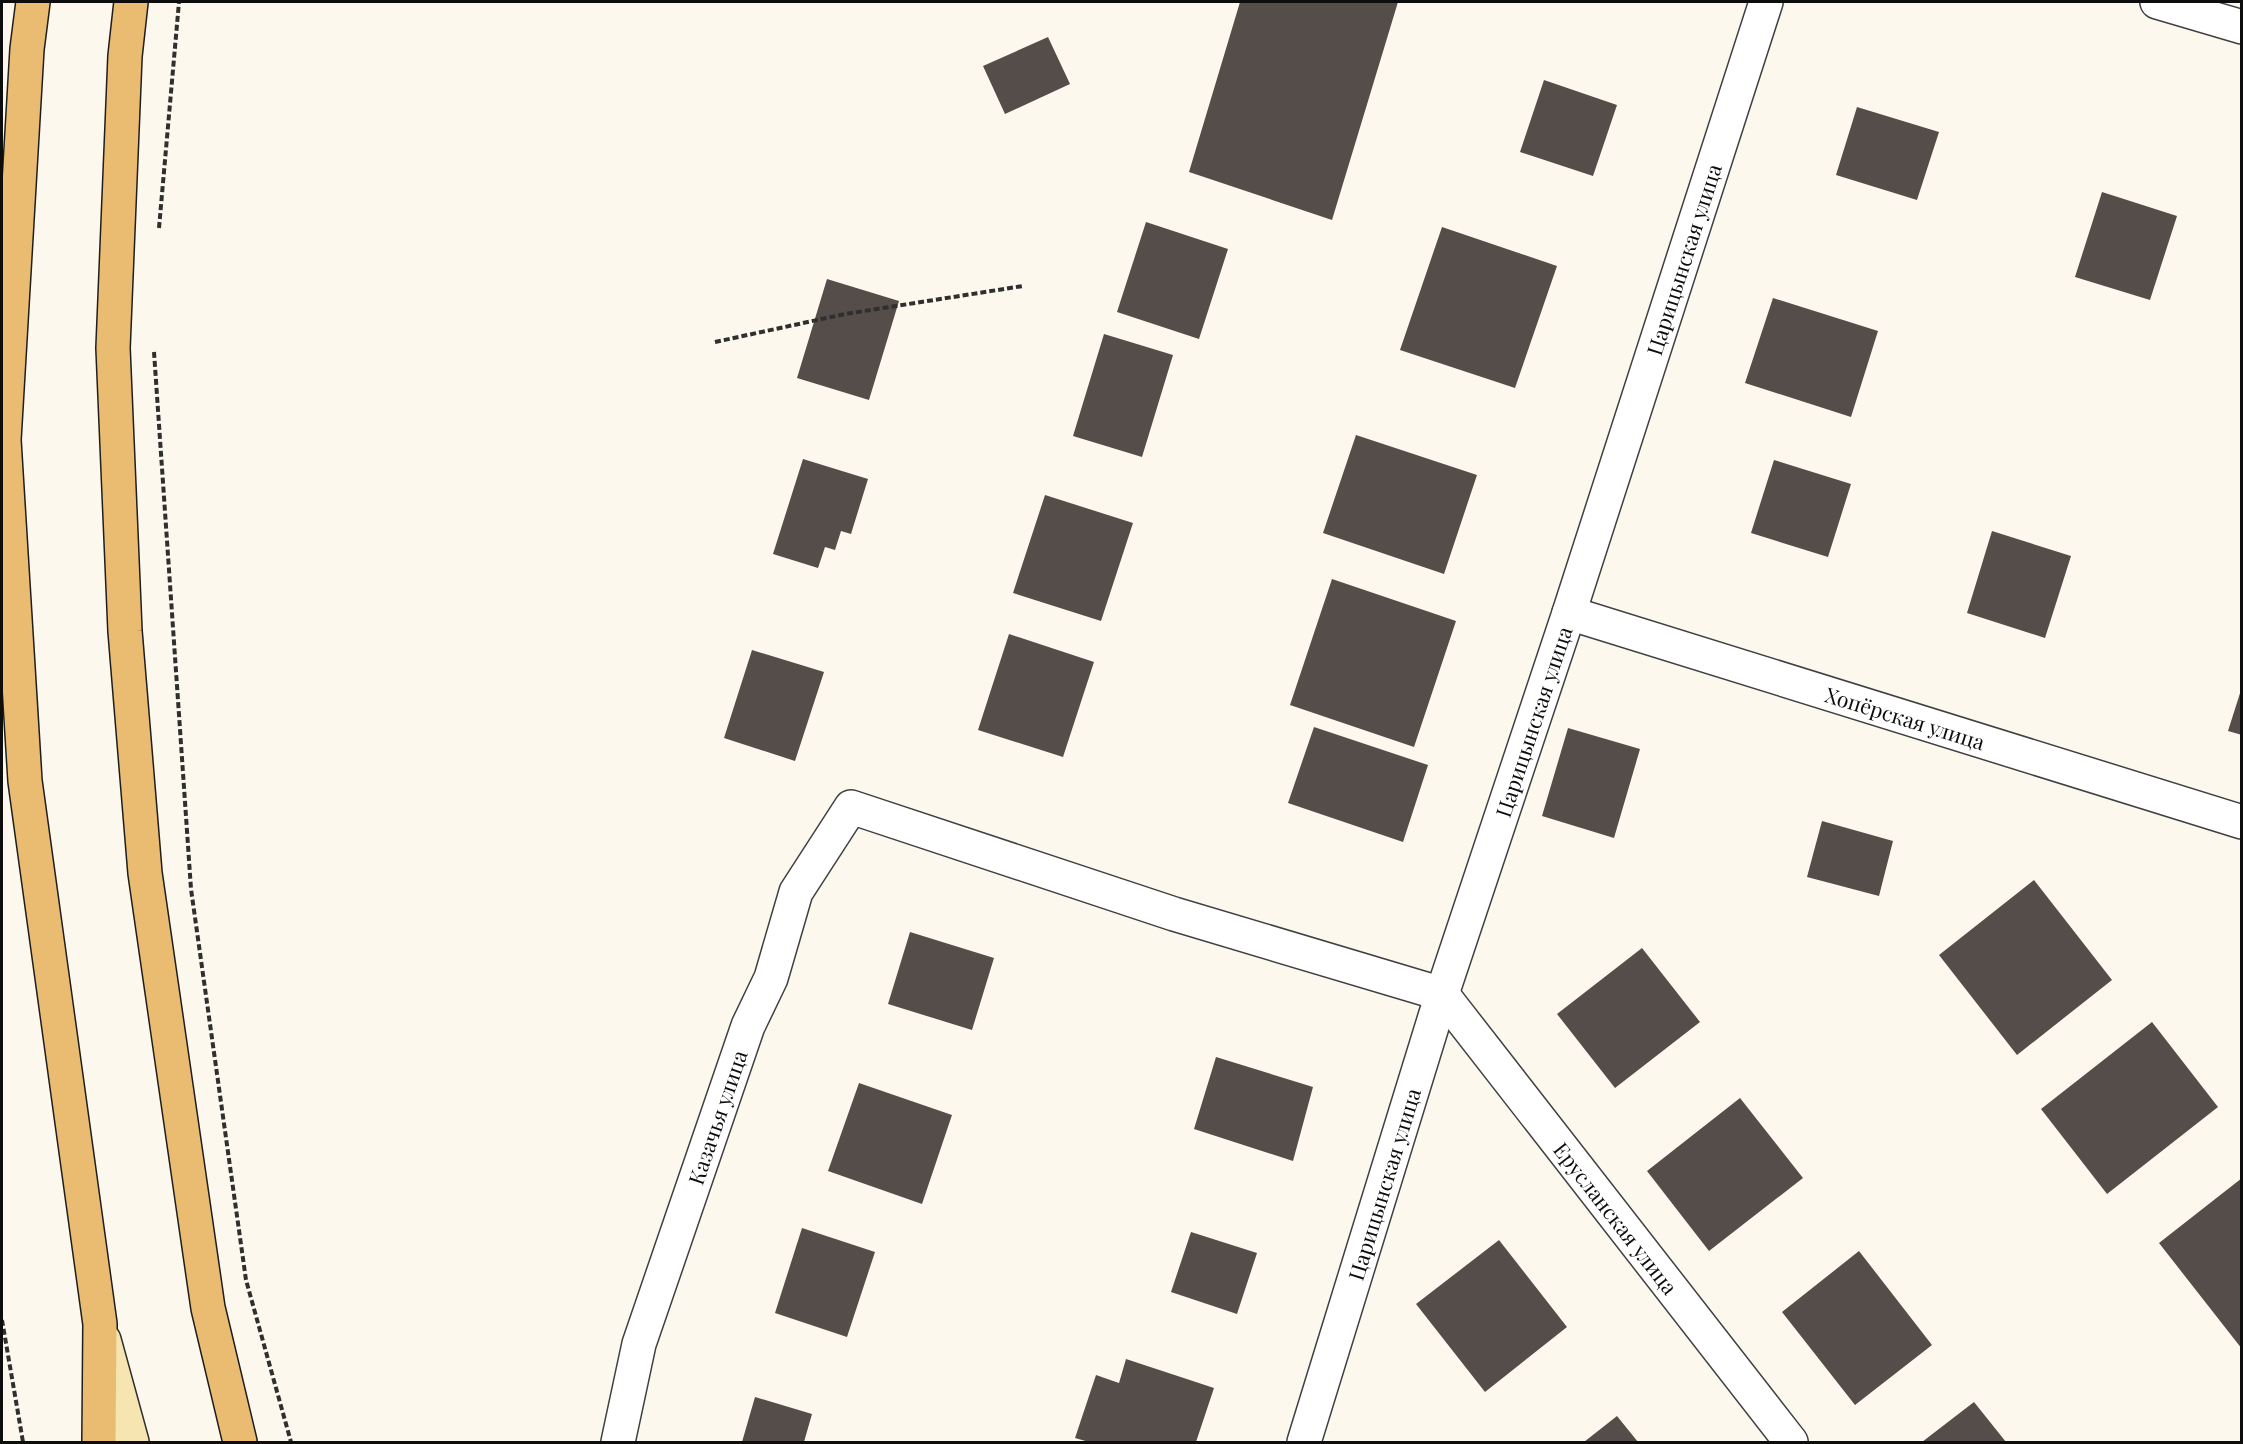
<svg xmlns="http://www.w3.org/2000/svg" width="2243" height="1444" viewBox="0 0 2243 1444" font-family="'Playfair Display',serif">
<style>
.building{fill:#544d4a}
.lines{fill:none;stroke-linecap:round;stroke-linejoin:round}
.street-casing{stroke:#404040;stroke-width:36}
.secondary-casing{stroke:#2f2f2f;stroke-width:36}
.primary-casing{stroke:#1e1e1e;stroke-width:36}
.path{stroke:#2f2f2f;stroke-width:4;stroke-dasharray:6 3;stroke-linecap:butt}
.street{stroke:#fff;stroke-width:33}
.secondary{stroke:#f6e5b0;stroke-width:33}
.primary{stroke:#eabc71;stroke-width:33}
.labels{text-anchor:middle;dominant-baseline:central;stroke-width:6;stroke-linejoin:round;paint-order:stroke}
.street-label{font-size:21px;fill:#0d0d0d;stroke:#fff}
</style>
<rect width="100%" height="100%" fill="#fdf8ee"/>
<path class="building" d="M1240 2H1398L1332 220 1189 172Z
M1048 37 1070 84 1005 114 983 66Z
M1544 80 1617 105 1593 176 1520 152Z
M1857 107 1939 132 1917 200 1836 175Z
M2102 192 2177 216 2150 300 2075 277Z
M1146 222 1228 249 1199 339 1117 312Z
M1442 227 1557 266 1515 388 1400 350Z
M827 279 899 301 869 400 797 378Z
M1773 298 1878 331 1851 417 1745 383Z
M1104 334 1173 355 1142 457 1073 436Z
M1356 435 1477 475 1444 574 1323 533Z
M803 459 868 479 851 534 841 531 835 550 825 547 818 568 773 554Z
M1774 460 1851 484 1828 557 1751 533Z
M1045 495 1133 523 1101 621 1013 593Z
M1992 531 2071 556 2045 638 1967 613Z
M1332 579 1456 621 1414 747 1290 705Z
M1009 634 1094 662 1063 757 978 730Z
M752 650 824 672 795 761 724 738Z
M2241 690H2242V735L2228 731Z
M1314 727 1428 765 1403 842 1288 803Z
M1568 728 1640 749 1614 838 1542 816Z
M1822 821 1893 841 1879 896 1807 877Z
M2034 880 2112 980 2017 1055 1939 955Z
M910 932 994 958 972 1030 888 1004Z
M1642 948 1700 1022 1615 1088 1557 1014Z
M2152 1022 2218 1107 2107 1194 2041 1109Z
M1216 1057 1313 1087 1293 1161 1194 1129Z
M859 1083 952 1115 922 1204 828 1171Z
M1740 1098 1803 1178 1709 1251 1647 1171Z
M2242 1178V1349L2159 1243Z
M802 1228 875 1252 847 1337 775 1313Z
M1191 1232 1257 1253 1237 1314 1171 1292Z
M1499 1240 1567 1327 1485 1392 1416 1304Z
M1859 1251 1932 1345 1855 1405 1782 1312Z
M1126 1359 1214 1388 1196 1442H1089L1075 1438 1096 1375 1119 1383Z
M755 1397 812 1414 804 1442H742Z
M1974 1402 2006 1442H1922Z
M1617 1416 1638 1442H1584Z"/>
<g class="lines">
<defs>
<g id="street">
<path d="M2157 2 2242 27"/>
<path id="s1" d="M1569 613 2242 822"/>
<path id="s2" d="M618 1442 639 1344 748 1026 771 978 796 892 851 807 1174 914 1442 994 1791 1442"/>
<path id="s3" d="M1304 1442 1442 994 1569 613 1766 2"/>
</g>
<path id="secondary" d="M104 1340 132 1442"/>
<path id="primary" d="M33 2 27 49 4 440 25 781 100 1324 99 1442
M131 2 125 56 113 348 125 631 145 873 208 1308 240 1442"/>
</defs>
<use href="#street" class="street-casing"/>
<use href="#secondary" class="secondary-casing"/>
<use href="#primary" class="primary-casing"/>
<path class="path" d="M159 228 179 2
M715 342 845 314 1023 286
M154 352 191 889 246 1280 291 1442
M2 1320 23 1442"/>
<use href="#street" class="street"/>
<use href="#secondary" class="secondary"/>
<use href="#primary" class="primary"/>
</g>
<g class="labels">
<g class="street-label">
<text stroke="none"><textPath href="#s3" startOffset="1242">Царицынская улица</textPath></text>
<text stroke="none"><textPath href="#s1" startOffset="352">Хопёрская улица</textPath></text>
<text stroke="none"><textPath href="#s3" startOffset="756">Царицынская улица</textPath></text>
<text stroke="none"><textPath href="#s2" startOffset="340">Казачья улица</textPath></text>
<text stroke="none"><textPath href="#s3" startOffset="270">Царицынская улица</textPath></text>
<text stroke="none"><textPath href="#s2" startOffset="1584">Ерусланская улица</textPath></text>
</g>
</g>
<rect width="2243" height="1444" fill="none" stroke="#0d0d0d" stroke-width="6"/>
</svg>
